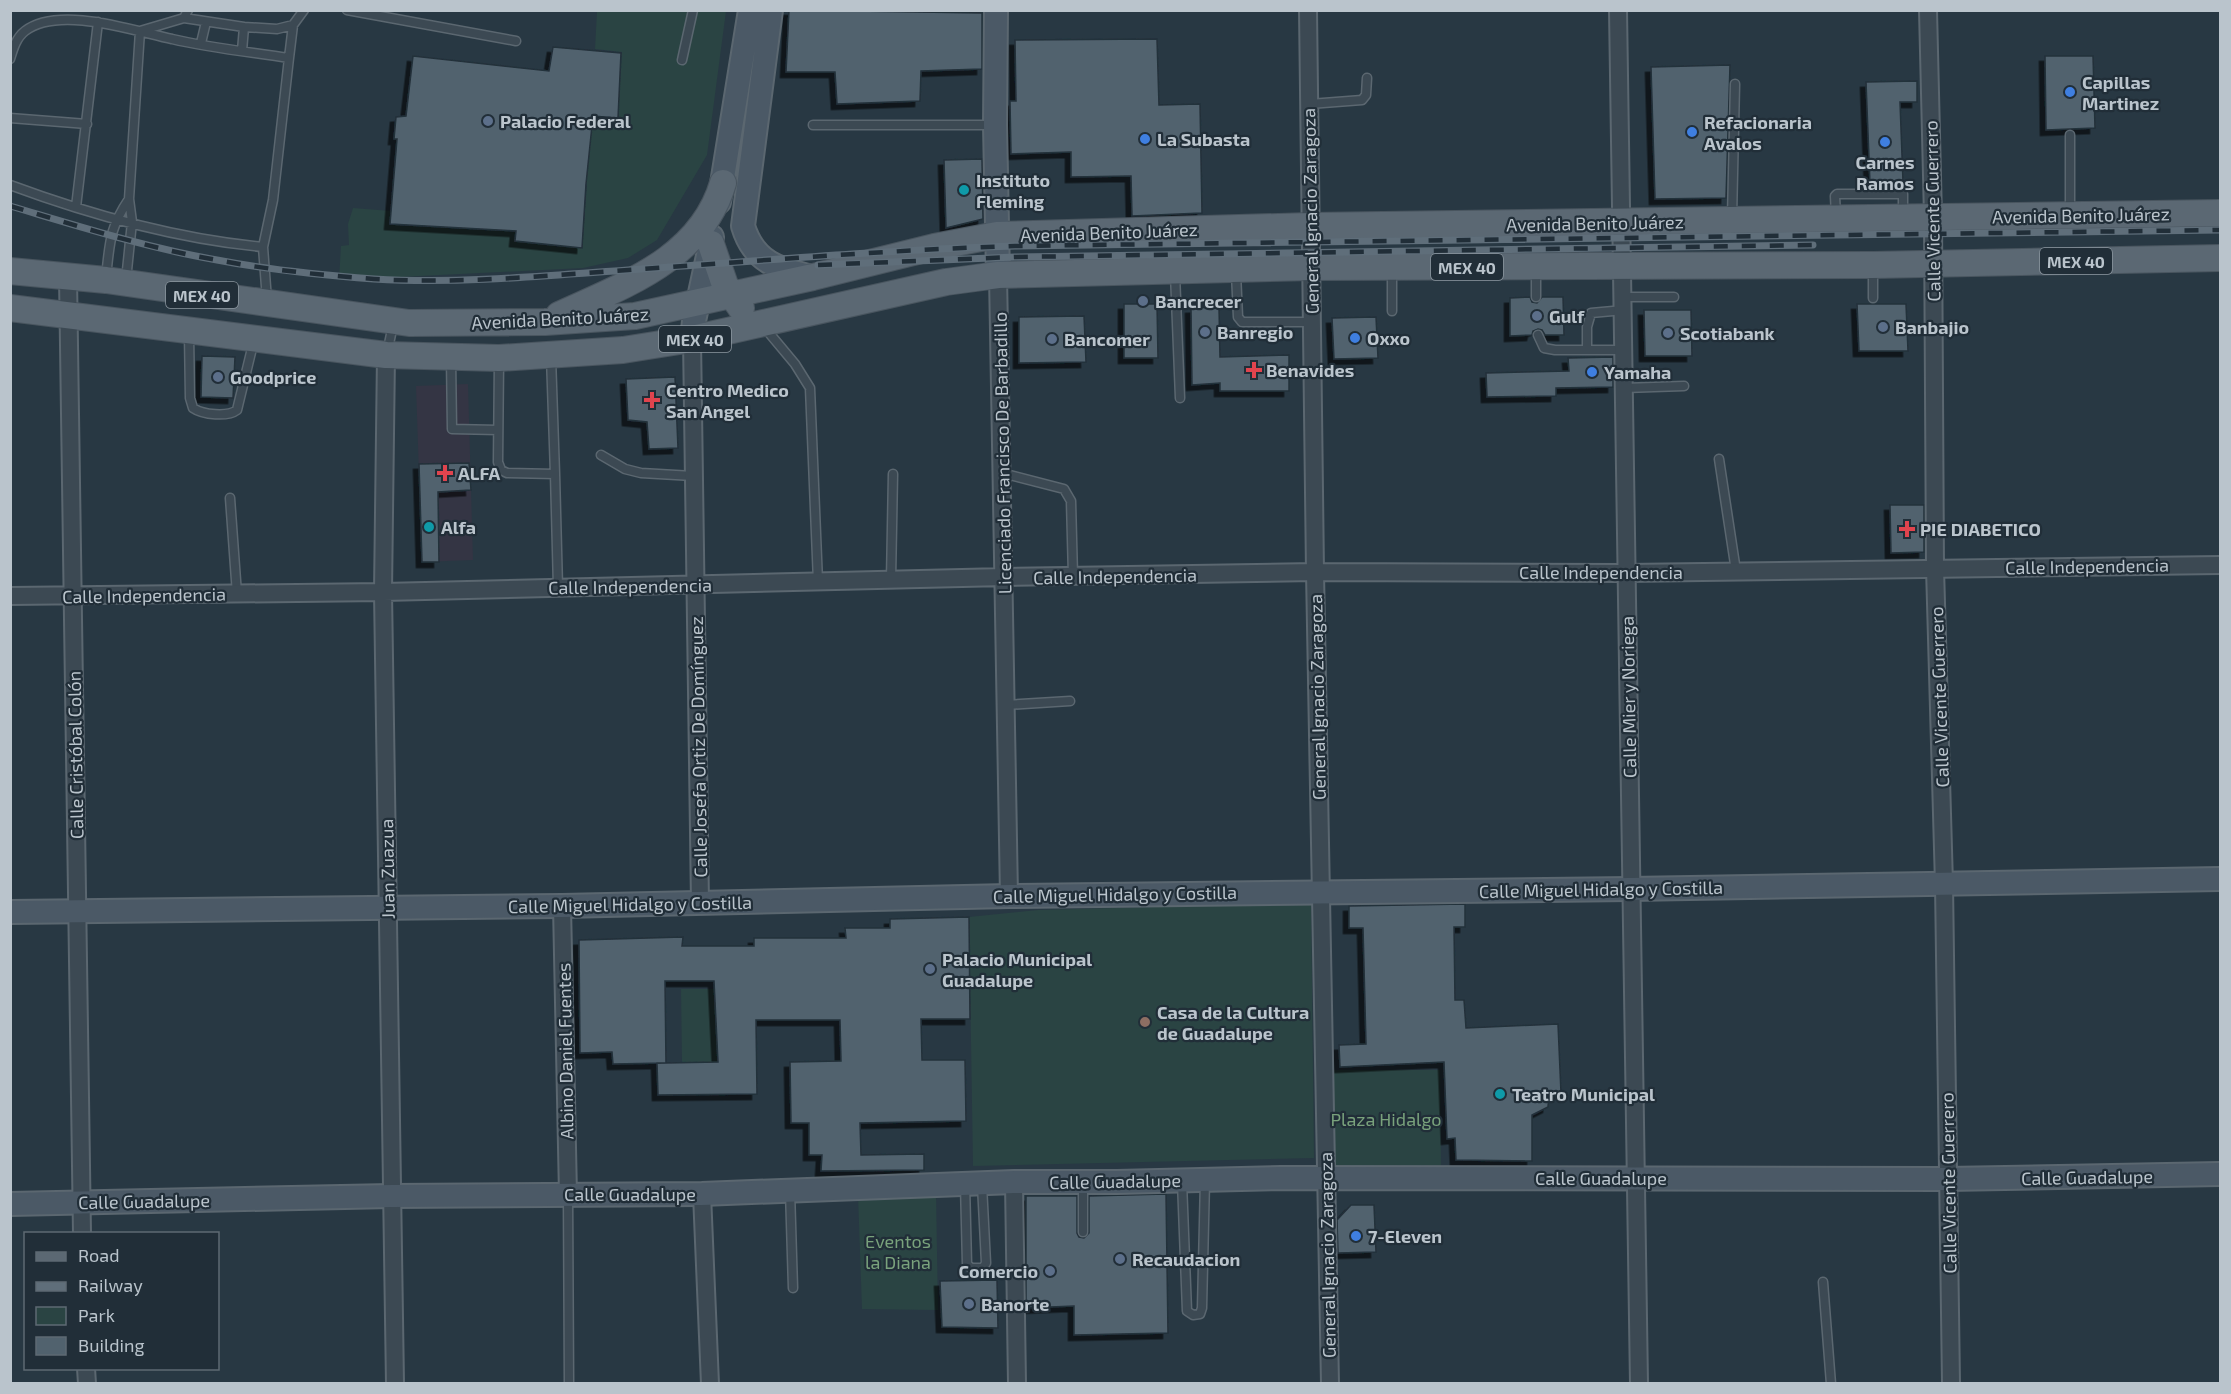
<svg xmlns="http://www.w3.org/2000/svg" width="2231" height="1394" viewBox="0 0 2231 1394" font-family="'Exo 2',sans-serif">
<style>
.medical{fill:#343544}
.green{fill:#2a4443}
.building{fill:#51626e;stroke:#23303a;stroke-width:1.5;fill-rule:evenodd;filter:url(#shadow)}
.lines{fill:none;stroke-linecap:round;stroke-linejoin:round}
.lane-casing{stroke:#5b6770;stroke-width:11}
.street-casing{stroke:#5b6770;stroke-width:20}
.secondary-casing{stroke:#5b6770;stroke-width:26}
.primary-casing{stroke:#49555f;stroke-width:28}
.lane{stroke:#3c4953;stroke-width:8}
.street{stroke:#3c4953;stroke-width:16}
.secondary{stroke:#4b5966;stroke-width:22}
.primary{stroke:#5b6873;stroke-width:26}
.rail-casing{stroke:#5f6e7a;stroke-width:7}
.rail{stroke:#212e38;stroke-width:4.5;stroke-dasharray:14;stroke-linecap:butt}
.shop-dot{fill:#3f7fe0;stroke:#212e38;stroke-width:2}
.service-dot{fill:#5c6f8a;stroke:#212e38;stroke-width:2}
.culture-dot{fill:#0f9aa8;stroke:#212e38;stroke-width:2}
.health-dot{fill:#e0444e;stroke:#212e38;stroke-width:2}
.education-dot{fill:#8d6e63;stroke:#212e38;stroke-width:2}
.labels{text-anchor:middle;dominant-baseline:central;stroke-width:4.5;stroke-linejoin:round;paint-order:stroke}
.shield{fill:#212e38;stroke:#8c97a0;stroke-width:1.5}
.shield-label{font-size:16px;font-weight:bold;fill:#bac4cc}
.poi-label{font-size:18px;font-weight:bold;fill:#bac4cc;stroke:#212e38;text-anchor:start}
.street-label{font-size:18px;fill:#bac4cc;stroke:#212e38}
.park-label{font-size:18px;fill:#79a27c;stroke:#212e38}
</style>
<defs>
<filter id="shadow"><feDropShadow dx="-5.5" dy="5.5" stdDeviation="0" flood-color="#0009"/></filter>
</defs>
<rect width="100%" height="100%" fill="#283843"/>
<path class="medical" d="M468 384 473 560 422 562 416 386Z"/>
<path class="green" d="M582 11H726L707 155 657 240 628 258 583 268 339 280 341 246 349 245 348 224 353 208 391 211 389 225 516 231 514 241 582 248 587 185 563 181 593 116 618 117 622 52 595 49 597 12Z
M1311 903 1314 1158 973 1166 969 917 1038 910Z
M681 989H714L718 1062H682Z
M1332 1070H1440L1441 1166 1333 1168Z
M936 1193 938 1310 862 1309 858 1195Z"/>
<path class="building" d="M789 10 982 13V69L921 71 920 101 837 104 835 72H786Z
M1157 39 1159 105 1200 104 1202 213 1132 216 1131 176 1071 177V152L1011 154 1010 101H1016L1015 40Z
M553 47 621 53 618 118 593 116 586 184 582 248 515 241 516 231 390 224 397 139H394L396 117 406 116 413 56 549 71Z
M2045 56H2093L2095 128 2046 130Z
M1730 65 1726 198 1655 199 1651 67Z
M1917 81V102H1900L1903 182 1870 184 1866 82Z
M982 159 983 219 946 228 944 160Z
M1530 297 1532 302 1537 303 1542 297H1563L1564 335H1545L1542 330 1538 329 1533 331 1532 335 1510 336V298Z
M1124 304H1157L1158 358H1124Z
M1857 304H1906L1908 351H1859Z
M1219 307 1220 357 1289 355V391H1220V383L1192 385 1191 308Z
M1644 310H1691L1692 356H1645Z
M1084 316 1086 362 1019 363V317Z
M1376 317 1378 358 1334 359 1332 318Z
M202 356 235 357 233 398 201 397Z
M1613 357V387L1556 388V396L1487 397 1486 373 1569 371 1568 358Z
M675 377 678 448 649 449 647 422 628 420 626 379Z
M469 463 471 490 438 492 439 562H422L419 464Z
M1890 505H1924V552L1891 553Z
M1465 904V927H1454L1455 1000H1464L1466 1028 1558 1024 1561 1093 1549 1094 1548 1107 1532 1115V1161L1456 1160 1455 1138 1447 1139 1444 1062 1340 1067 1339 1045 1366 1044 1363 928H1349V906Z
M969 917 970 1019H921L922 1060H965L966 1121 860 1123 861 1155 924 1154V1170L821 1171 822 1155H809V1123H791L790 1062 841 1061 840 1020H756L757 1094 658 1095 657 1063H666L613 1064 612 1052 580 1053 579 940 683 937 682 946H754V938H846L845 928H890V919ZM665 981H714L718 1062 666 1063Z
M1166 1194 1168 1333 1074 1335V1306L1026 1308V1196H1077V1233L1079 1237 1084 1238 1089 1233V1196Z
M1351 1205H1374L1376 1252 1338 1253 1337 1220Z
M997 1280 998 1328 942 1327 940 1281Z"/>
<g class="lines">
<defs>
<path id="lane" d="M188 10 184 18 244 27 242 51
M347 10 516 41
M244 27 277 29 293 25 304 10
M201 43 206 22
M289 58 293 25
M10 59C13 49 16 38 25 31 59 5 134 31 172 39 210 48 250 52 289 58L273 200 263 247C178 239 91 215 10 185
M682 60 693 10
M1310 104 1362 100 1366 95 1367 78
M10 118 87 124
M813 125H994
M76 207 98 22
M2070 211V135
M1836 216 1835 196 1837 194H1903V215
M1732 218 1735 84
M263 247 267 300
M1392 268V311
M1536 268V297
M1236 273 1238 317 1242 322H1311
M1175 274 1180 398
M106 277C110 242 109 229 129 199
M126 280 132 222 129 199 140 31 184 18
M1624 297H1674
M1873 298V268
M765 328 795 364 810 388 818 582
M189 334 190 398 193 408C203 415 228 417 237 410L254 340
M1538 335 1544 348 1555 350H1624
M1587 350V327L1591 313 1624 310
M387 353 393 325
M551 357 555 474
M451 358 452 429 498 430
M499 361 498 462 501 470 507 473 555 474 558 588
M1624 388 1684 386
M601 455 625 469 641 473 693 476
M1719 459 1736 571
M1002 473 1064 489 1071 501 1073 576
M230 498 237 594
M891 580 893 474
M1006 705 1070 701
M1182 1182 1187 1311 1193 1315 1200 1314 1202 1308 1205 1180
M1083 1183V1232
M965 1184 967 1264 971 1268H983L986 1263 982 1185
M790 1191 793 1288
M568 1195 569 1384
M1823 1282 1831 1384"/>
<path id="street" d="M1308 10 1315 572 1330 1384
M1618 10 1639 1384
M1928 10 1933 217 1935 568 1944 884 1951 1384
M998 275 1009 896
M68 277 82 1234
M692 339 700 903
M386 355 383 592 395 1384
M10 596 383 592 1004 577 1315 572 1627 573 2220 565
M562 906 568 1195
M1014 1182 1017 1384
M702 1194 710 1384
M86 1368 87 1384"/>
<path id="secondary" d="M771 10 743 226C754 263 779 269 813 277
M996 10 995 125 998 275
M719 202 750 10
M692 339 694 321 712 237
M10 912 562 906 1009 896 1630 889 2220 879
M10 1204 391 1196 702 1194 1014 1182H1117L1281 1178 1947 1179 2220 1174"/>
<path id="primary" d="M711 244 725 285 741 308
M10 271 106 280 409 323 545 322 635 316 813 277 934 247 997 235 1311 226 2220 213
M10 308 386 355 499 358 623 350 692 339 946 282 998 275 1311 267 1873 265 2220 258
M559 315C624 285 701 259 723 183"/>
</defs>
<use href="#lane" class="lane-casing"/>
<use href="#street" class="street-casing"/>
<use href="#secondary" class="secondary-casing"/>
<use href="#primary" class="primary-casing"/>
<use href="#lane" class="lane"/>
<use href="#street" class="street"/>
<use href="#secondary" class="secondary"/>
<use href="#primary" class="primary"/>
<defs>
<path id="rail" d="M10 206C78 226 147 248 217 260 269 270 321 275 374 279 458 284 544 276 628 270 757 261 886 250 1015 246L2220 230
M818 265 1015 257 1813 245"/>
</defs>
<use href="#rail" class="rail-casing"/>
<use href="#rail" class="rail"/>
</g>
<g class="shop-dot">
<circle cx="2070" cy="92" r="6"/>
<circle cx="1692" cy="132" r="6"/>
<circle cx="1145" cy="139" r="6"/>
<circle cx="1885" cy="142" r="6"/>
<circle cx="1355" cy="338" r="6"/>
<circle cx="1592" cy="372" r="6"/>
<circle cx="1356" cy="1236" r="6"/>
</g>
<g class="service-dot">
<circle cx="488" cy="121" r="6"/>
<circle cx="1143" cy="301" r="6"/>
<circle cx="1537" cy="316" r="6"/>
<circle cx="1883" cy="327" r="6"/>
<circle cx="1205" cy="332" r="6"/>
<circle cx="1668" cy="333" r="6"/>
<circle cx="1052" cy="339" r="6"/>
<circle cx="218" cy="377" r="6"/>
<circle cx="930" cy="969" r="6"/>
<circle cx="1120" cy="1259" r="6"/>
<circle cx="1050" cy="1271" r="6"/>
<circle cx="969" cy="1304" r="6"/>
</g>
<g class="culture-dot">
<circle cx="964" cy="190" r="6"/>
<circle cx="429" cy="527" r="6"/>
<circle cx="1500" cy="1094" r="6"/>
</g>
<g class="health-dot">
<path d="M1251 361h6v6h6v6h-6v6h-6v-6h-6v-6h6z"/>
<path d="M649 391h6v6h6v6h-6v6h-6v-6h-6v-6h6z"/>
<path d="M442 464h6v6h6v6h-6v6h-6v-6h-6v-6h6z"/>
<path d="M1904 520h6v6h6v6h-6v6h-6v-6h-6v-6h6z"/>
</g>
<circle class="education-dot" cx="1145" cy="1022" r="6"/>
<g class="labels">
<g class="shield">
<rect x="2040" y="248" width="72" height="26" rx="4.5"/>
<rect x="1431" y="254" width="72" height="26" rx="4.5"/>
<rect x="166" y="282" width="72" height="26" rx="4.5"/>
<rect x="659" y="326" width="72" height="26" rx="4.5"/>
</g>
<g class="shield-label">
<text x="2076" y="261">MEX 40</text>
<text x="1467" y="267">MEX 40</text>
<text x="202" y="295">MEX 40</text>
<text x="695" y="339">MEX 40</text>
</g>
<g class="poi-label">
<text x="2082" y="82">Capillas<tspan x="2082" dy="21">Martinez</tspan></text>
<text x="500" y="121">Palacio Federal</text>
<text x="1704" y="122">Refacionaria<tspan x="1704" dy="21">Avalos</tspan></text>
<text x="1157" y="139">La Subasta</text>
<text x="1885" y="162" text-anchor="middle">Carnes<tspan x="1885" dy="21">Ramos</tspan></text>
<text x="976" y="180">Instituto<tspan x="976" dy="21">Fleming</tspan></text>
<text x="1155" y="301">Bancrecer</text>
<text x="1549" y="316">Gulf</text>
<text x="1895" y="327">Banbajio</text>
<text x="1217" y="332">Banregio</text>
<text x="1680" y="333">Scotiabank</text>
<text x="1367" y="338">Oxxo</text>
<text x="1064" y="339">Bancomer</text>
<text x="1266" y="370">Benavides</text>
<text x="1604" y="372">Yamaha</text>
<text x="230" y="377">Goodprice</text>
<text x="666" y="390">Centro Medico<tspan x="666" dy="21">San Angel</tspan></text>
<text x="458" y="473">ALFA</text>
<text x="441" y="527">Alfa</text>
<text x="1920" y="529">PIE DIABETICO</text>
<text x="942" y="959">Palacio Municipal<tspan x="942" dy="21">Guadalupe</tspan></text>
<text x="1157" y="1012">Casa de la Cultura<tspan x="1157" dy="21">de Guadalupe</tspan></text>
<text x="1512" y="1094">Teatro Municipal</text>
<text x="1368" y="1236">7-Eleven</text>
<text x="1132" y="1259">Recaudacion</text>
<text x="1038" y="1271" text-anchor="end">Comercio</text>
<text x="981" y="1304">Banorte</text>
</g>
<g class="street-label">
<text transform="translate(1310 211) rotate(-91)">General Ignacio Zaragoza</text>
<text transform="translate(1932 211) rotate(-91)">Calle Vicente Guerrero</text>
<text transform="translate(2081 215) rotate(-1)">Avenida Benito Juárez</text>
<text transform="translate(1595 223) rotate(-1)">Avenida Benito Juárez</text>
<text transform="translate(1109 232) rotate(-2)">Avenida Benito Juárez</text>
<text transform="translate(560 318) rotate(-3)">Avenida Benito Juárez</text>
<text transform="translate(1002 453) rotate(-91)">Licenciado Francisco De Barbadillo</text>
<text transform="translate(2087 566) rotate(-1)">Calle Independencia</text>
<text x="1601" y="572">Calle Independencia</text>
<text transform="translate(1115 576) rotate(-1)">Calle Independencia</text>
<text transform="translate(630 586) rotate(-1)">Calle Independencia</text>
<text transform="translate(144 595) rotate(-1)">Calle Independencia</text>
<text transform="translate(1317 697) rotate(-91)">General Ignacio Zaragoza</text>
<text transform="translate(1628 697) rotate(-91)">Calle Mier y Noriega</text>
<text transform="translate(1939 697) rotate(-92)">Calle Vicente Guerrero</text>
<text transform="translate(698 747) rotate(-91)">Calle Josefa Ortiz De Domínguez</text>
<text transform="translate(75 755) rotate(-91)">Calle Cristóbal Colón</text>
<text transform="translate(387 869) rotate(-91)">Juan Zuazua</text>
<text transform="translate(1601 889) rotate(-1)">Calle Miguel Hidalgo y Costilla</text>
<text transform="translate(1115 894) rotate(-1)">Calle Miguel Hidalgo y Costilla</text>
<text transform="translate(630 904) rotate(-1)">Calle Miguel Hidalgo y Costilla</text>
<text transform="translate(565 1051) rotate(-91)">Albino Daniel Fuentes</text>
<text transform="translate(2087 1177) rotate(-1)">Calle Guadalupe</text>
<text x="1601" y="1178">Calle Guadalupe</text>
<text transform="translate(1115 1181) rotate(-1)">Calle Guadalupe</text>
<text transform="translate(1948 1183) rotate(-91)">Calle Vicente Guerrero</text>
<text x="630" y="1194">Calle Guadalupe</text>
<text transform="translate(144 1201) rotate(-1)">Calle Guadalupe</text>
<text transform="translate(1327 1255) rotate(-91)">General Ignacio Zaragoza</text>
</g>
<g class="park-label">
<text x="1386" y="1119">Plaza Hidalgo</text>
<text x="898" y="1241">Eventos<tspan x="898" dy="21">la Diana</tspan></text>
</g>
</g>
<rect width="2231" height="1394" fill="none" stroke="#bac4cc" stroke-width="24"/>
<rect x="24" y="1232" width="195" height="138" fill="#212e38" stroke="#5e6a73" stroke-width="1.5"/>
<rect x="36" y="1252" width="30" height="9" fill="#5b6873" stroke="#5e6a73" stroke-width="1.5"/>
<text x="78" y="1262" font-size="18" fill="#bac4cc">Road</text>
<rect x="36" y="1282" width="30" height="9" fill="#5f6e7a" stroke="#5e6a73" stroke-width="1.5"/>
<text x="78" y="1292" font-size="18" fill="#bac4cc">Railway</text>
<rect x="36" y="1307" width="30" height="18" fill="#2a4443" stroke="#5e6a73" stroke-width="1.5"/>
<text x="78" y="1322" font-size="18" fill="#bac4cc">Park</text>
<rect x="36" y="1337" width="30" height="18" fill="#51626e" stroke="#5e6a73" stroke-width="1.5"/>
<text x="78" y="1352" font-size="18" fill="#bac4cc">Building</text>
</svg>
